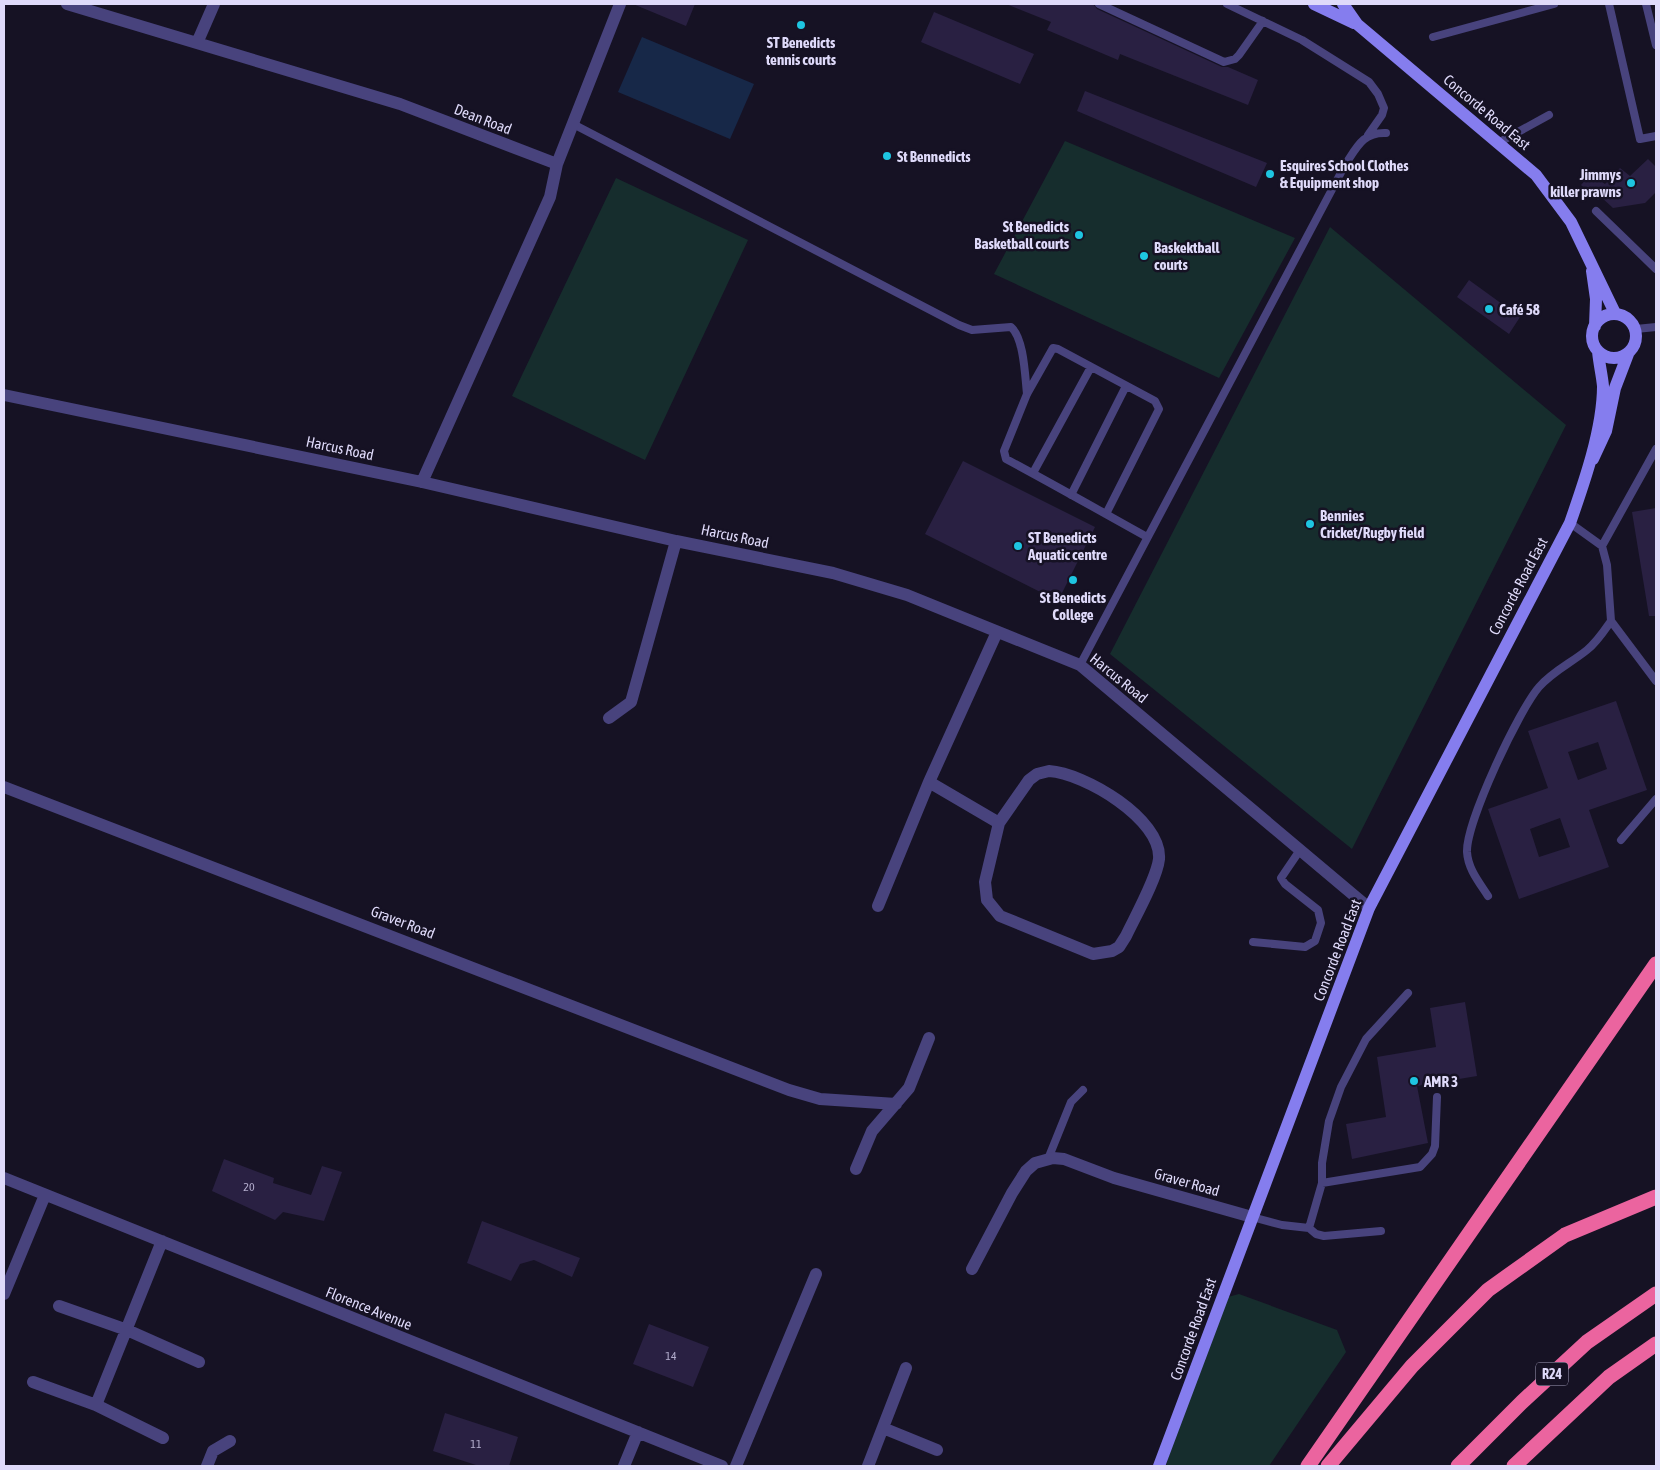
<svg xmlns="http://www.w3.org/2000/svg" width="1660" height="1470" viewBox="0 0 1660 1470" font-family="'Asap Condensed',sans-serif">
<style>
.green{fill:#162d2d}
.water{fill:#172848}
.building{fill:#292042;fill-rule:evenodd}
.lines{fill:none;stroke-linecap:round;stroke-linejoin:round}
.lane{stroke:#48437d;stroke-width:8}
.street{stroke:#48437d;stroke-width:12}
.secondary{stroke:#857dee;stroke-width:12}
.highway{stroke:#eb649f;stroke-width:15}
.poi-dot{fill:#1ec5e1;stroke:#161224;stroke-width:2}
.labels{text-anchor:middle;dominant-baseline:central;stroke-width:5;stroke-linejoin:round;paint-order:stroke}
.number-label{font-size:12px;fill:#b2accc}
.shield{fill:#161224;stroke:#a39eba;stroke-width:1}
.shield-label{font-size:14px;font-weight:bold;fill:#dfdafa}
.poi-label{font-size:15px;font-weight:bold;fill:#dfdafa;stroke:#161224;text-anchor:start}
.street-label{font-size:15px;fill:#dfdafa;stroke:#161224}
</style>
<rect width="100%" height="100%" fill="#161224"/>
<path class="green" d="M1065 141 1295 238 1219 378 994 274Z
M616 178 748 240 645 460 512 396Z
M1330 227 1566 425 1352 849 1110 654Z
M1239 1294 1337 1330 1346 1352 1269 1466H1166L1192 1374 1217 1300Z"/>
<path class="water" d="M642 37 754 84 730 139 618 92Z"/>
<path class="building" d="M633 4H695L686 26Z
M1006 4H1093L1097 9 1222 67H1228L1258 80 1248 105 1120 54 1118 60 1047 30 1051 22Z
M934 12 1034 54 1020 84 921 42Z
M1085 91 1267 163 1256 187 1077 111Z
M1648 159 1656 167V192L1645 203 1613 208 1601 197 1598 200 1581 185 1591 174 1605 184 1620 168 1630 176Z
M1469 280 1520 317 1509 334 1457 297Z
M963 461 1095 527 1058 601 925 534Z
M1656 508V616H1649L1632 512Z
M1616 701 1647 790 1589 810 1609 867 1519 899 1488 809 1548 788 1528 731ZM1598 742 1607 769 1578 780 1568 752ZM1560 818 1570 847 1539 857 1530 829Z
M1465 1002 1477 1076 1417 1086 1428 1143 1352 1159 1346 1124 1386 1117 1377 1057 1436 1047 1430 1008Z
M224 1159 274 1178 273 1183 311 1195 322 1166 342 1172 324 1221 283 1212 275 1220 212 1191Z
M482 1221 580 1258 572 1277 534 1260 520 1264 511 1281 467 1263Z
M649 1324 709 1347 693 1387 633 1364Z
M445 1413 518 1437 509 1466H479L433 1451Z"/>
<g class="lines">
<path class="lane" d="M1099 4 1224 62 1235 59 1239 55 1263 21
M1227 4 1302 40 1369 82 1378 94 1384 108 1382 115 1368 135
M1609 4 1640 139 1656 136
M1646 4 1656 45
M1433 37 1554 4
M573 124 959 325 972 330 1011 327C1024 338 1025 376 1027 394
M1498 143 1549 115
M1596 211 1656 269
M1636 329 1656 327
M1033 473 1091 367
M1071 495 1126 386
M1106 514 1159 409 1155 401 1058 349 1053 348 1027 394 1004 451 1006 459C1053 484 1100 511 1147 537
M1602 546 1656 449
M1611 621 1656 681
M1080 665 1345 165C1357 147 1363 132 1386 133
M1621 840 1656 799
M1488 896C1479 882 1468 869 1467 852 1466 822 1519 710 1539 687 1553 671 1571 663 1587 650 1597 642 1604 631 1611 621L1607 565 1602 546 1570 523
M1253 942 1305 947 1315 941 1321 923 1318 910 1285 884 1281 878 1300 850
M1048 1159 1071 1102 1083 1090
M1322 1183 1420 1167 1432 1154 1435 1146 1437 1097
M1252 1217 1282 1225 1309 1228 1316 1234 1324 1236 1381 1231
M1309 1228 1322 1183V1163L1329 1121 1341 1087 1366 1039 1408 993"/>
<path class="street" d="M67 4 400 104 557 164 550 197 422 482
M197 43 214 4
M557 164 620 4
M4 395 422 482 676 541 833 573 907 595 1080 665 1369 908
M997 632 929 782 999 823
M609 718 631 702 676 541
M1049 771C1084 773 1162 819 1159 859 1157 878 1135 917 1126 936L1119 947 1112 951 1093 954 1000 916 987 900 985 882 999 823 1029 780 1037 774Z
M4 787 789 1090 820 1099 896 1104
M878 906 929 782
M856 1169 872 1131 909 1088 929 1038
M4 1178 722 1466
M162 1241 96 1405 163 1438
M972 1269 1012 1193 1026 1171 1035 1163 1053 1158 1064 1159 1114 1178 1252 1217
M4 1294 45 1195
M59 1306 127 1330 199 1362
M33 1382 96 1405
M883 1428 937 1450
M207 1466 213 1451 230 1441
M624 1466 638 1432
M736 1466 816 1274
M868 1466 906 1368"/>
<path class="secondary" d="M1314 4 1354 23
M1343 4 1357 24 1536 175 1571 222 1615 313
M1592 271 1596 299 1595 326
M1592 336a22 22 0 1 1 44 0a22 22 0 1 1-44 0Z
M1593 459 1606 431 1615 388 1628 354
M1159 1466 1369 908 1570 523C1584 483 1603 429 1603 386 1602 375 1599 363 1598 351"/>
<path class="highway" d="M1308 1466 1656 964
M1328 1466 1412 1366 1488 1290 1565 1235 1656 1197
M1458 1466 1522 1402 1587 1342 1656 1294
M1514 1466 1609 1377 1656 1344"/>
</g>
<g class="poi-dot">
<circle cx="801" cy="25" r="5"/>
<circle cx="887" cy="156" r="5"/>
<circle cx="1270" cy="174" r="5"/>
<circle cx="1631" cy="183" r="5"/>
<circle cx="1079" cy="235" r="5"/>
<circle cx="1144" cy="256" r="5"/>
<circle cx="1489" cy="309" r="5"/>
<circle cx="1310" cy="524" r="5"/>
<circle cx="1018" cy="546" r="5"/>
<circle cx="1073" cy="580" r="5"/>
<circle cx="1414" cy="1081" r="5"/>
</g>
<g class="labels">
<g class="number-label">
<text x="249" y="1187">20</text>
<text x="671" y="1356">14</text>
<text x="476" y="1444">11</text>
</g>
<rect class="shield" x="1536" y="1362.5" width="32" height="23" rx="4"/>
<g class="shield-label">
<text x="1552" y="1374">R24</text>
</g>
<g class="poi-label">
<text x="801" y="42" text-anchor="middle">ST Benedicts<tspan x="801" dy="17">tennis courts</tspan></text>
<text x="897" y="156">St Bennedicts</text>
<text x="1280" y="165">Esquires School Clothes<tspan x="1280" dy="17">&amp; Equipment shop</tspan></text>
<text x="1621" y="174" text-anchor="end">Jimmys<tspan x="1621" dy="17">killer prawns</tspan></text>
<text x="1069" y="226" text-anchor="end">St Benedicts<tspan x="1069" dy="17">Basketball courts</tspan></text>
<text x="1154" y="247">Baskektball<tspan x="1154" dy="17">courts</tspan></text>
<text x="1499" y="309">Café 58</text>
<text x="1320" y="515">Bennies<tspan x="1320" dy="17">Cricket/Rugby field</tspan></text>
<text x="1028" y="537">ST Benedicts<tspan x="1028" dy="17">Aquatic centre</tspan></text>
<text x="1073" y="597" text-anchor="middle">St Benedicts<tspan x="1073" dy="17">College</tspan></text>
<text x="1424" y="1081">AMR 3</text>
</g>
<g class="street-label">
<text transform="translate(1487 112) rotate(40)">Concorde Road East</text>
<text transform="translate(483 119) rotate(21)">Dean Road</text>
<text transform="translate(340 448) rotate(12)">Harcus Road</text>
<text transform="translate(735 536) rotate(12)">Harcus Road</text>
<text transform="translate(1518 586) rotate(-62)">Concorde Road East</text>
<text transform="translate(1119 678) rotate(39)">Harcus Road</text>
<text transform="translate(403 922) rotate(21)">Graver Road</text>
<text transform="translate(1337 950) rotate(-69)">Concorde Road East</text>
<text transform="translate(1187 1182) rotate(16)">Graver Road</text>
<text transform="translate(369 1308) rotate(22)">Florence Avenue</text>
<text transform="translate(1193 1329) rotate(-70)">Concorde Road East</text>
</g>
</g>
<rect width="1660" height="1470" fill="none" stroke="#dfdafa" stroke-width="10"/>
</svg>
